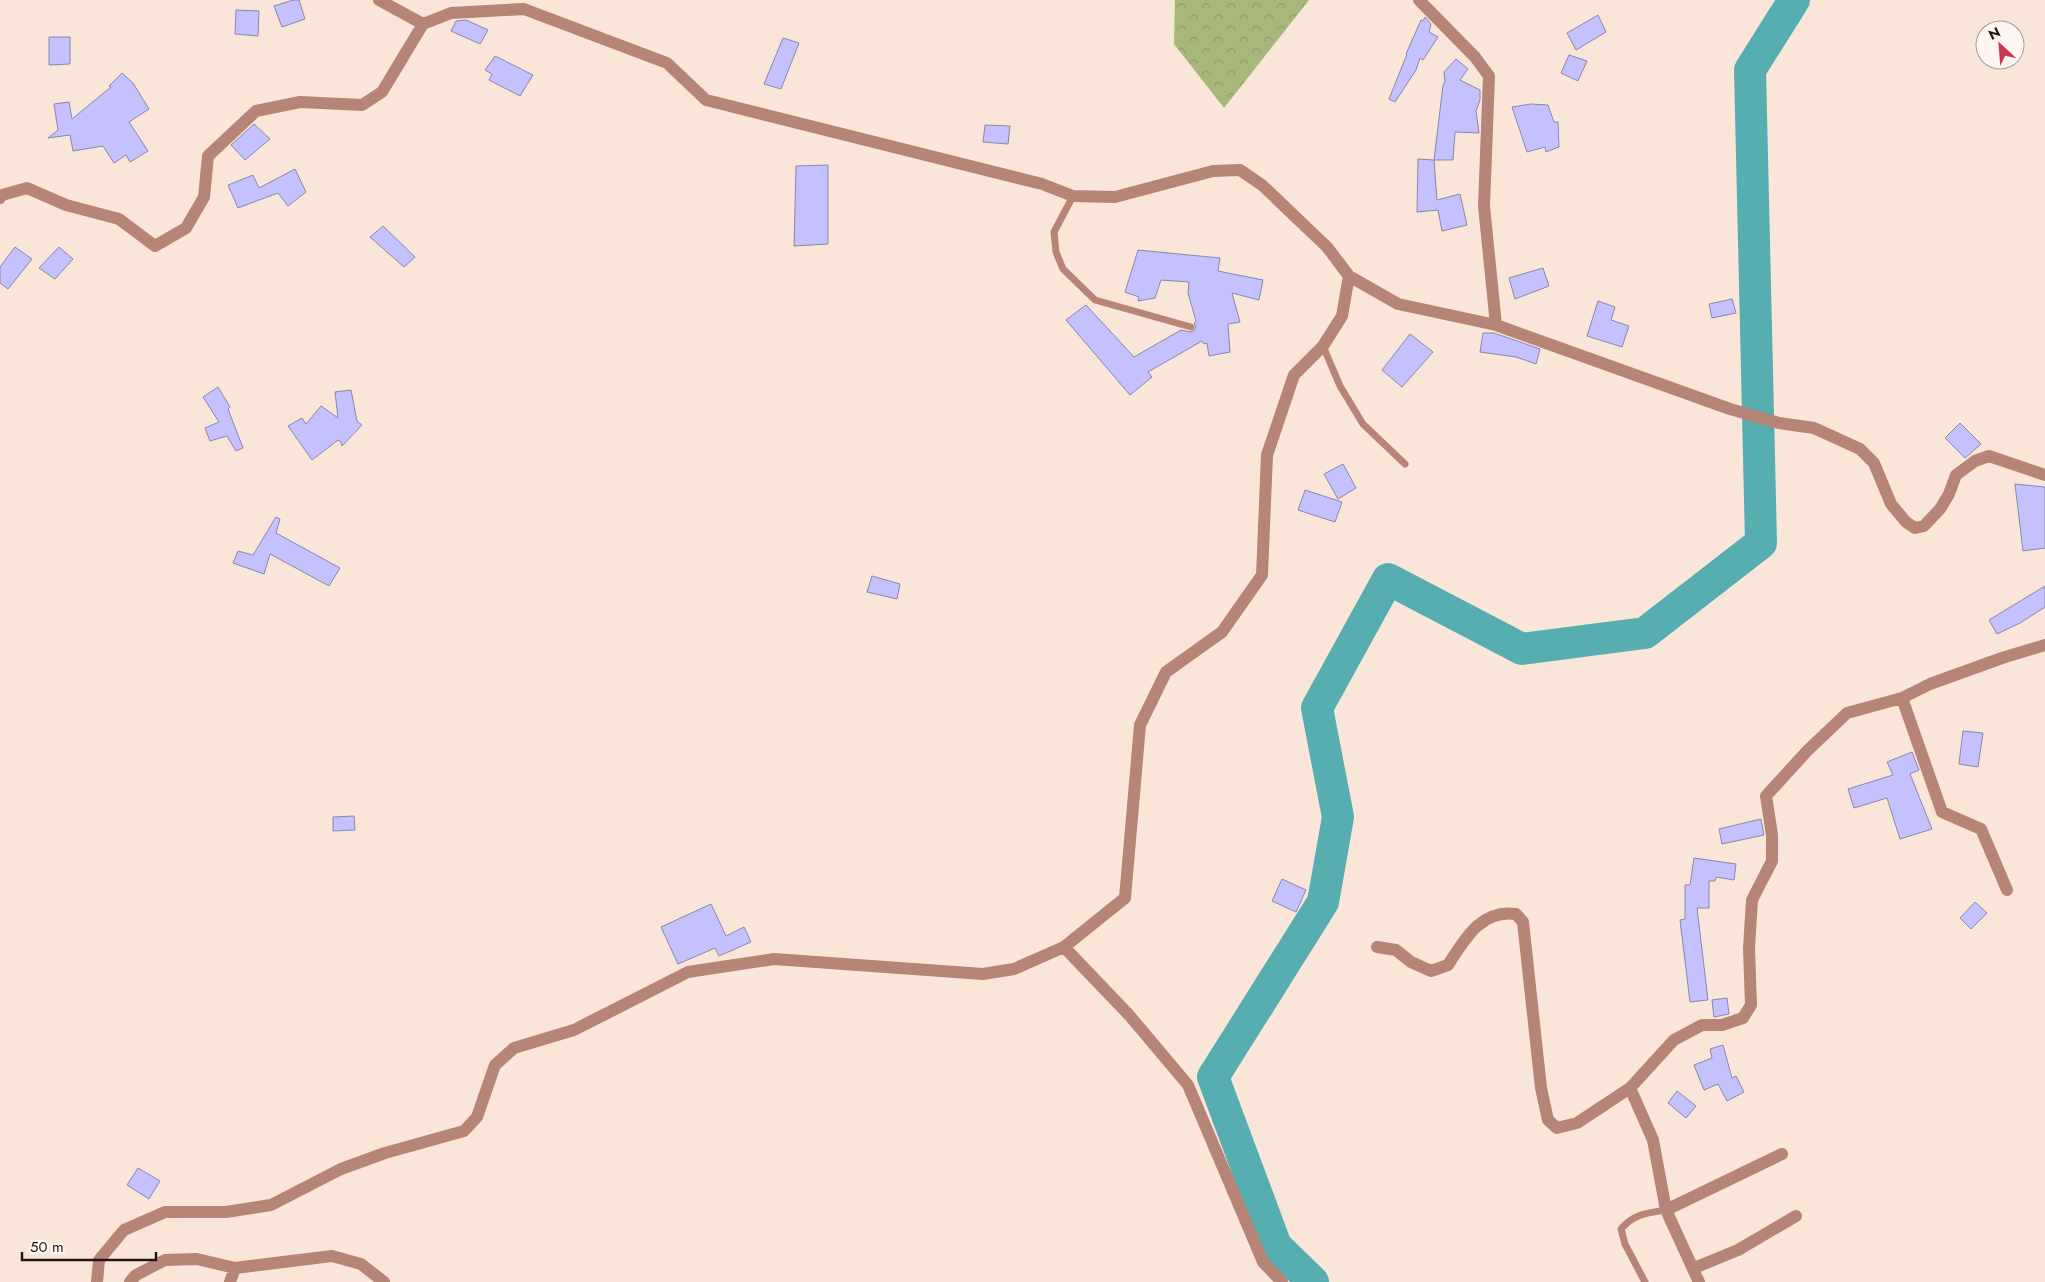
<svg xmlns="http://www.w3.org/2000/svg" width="2045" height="1282" viewBox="0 0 2045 1282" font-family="Jost,sans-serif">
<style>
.forest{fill:url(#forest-crowns)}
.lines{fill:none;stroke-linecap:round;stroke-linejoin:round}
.river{stroke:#56aeb0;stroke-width:32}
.building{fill:#c4c1fe;stroke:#8887a8}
.service{stroke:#b68578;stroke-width:7}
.minor{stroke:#b68578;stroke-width:12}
</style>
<defs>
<pattern id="forest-crowns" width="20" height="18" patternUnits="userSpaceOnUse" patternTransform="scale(1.25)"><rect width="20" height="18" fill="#a8b87b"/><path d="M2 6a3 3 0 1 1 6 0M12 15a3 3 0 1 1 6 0" fill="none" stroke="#909d69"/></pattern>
</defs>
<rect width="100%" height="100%" fill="#fae6d8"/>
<path class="forest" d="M1175 0H1309L1224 108 1174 44Z"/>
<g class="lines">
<path class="river" d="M1313 1282 1276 1246 1213 1077 1323 902 1338 817 1317 708 1388 579 1522 649 1645 633 1761 543 1750 70 1794 0"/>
</g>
<path class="building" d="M293 0H299L305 19 282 27 274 6Z
M236 10 259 11 258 36 235 34Z
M1598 15 1606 32 1576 50 1567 33Z
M1425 17 1431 24 1429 32 1438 37 1423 60 1420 58 1416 70 1395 102 1389 99 1407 54H1406L1421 20 1423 21Z
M466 20 488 30 480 44 451 31 456 21Z
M49 37H70V64L49 65Z
M783 38 799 43 781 89 764 84Z
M1569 55 1587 61 1578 81 1561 73Z
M495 56 533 75 520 96 489 80 492 74 485 70Z
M1456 59 1468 69 1460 80 1480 90V100L1476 111 1479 133 1455 132 1453 160H1434L1443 85 1445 82 1444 72Z
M122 73 133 83 149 109 129 122 148 151 130 162 126 155 114 163 103 146 73 151 70 135 48 138 58 130 54 104 69 102 72 119 111 87 109 86Z
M1531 104 1548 105 1554 122H1558L1559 147 1546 152 1545 147 1527 152 1512 107Z
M254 124 270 139 245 160 231 145Z
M985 125 1010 126 1008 144 983 142Z
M1418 159 1434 160 1437 200 1460 194 1467 225 1442 231 1438 210 1417 212Z
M828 165V244L794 246 796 166Z
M295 169 306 192 288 206 278 193 238 208 228 185 253 175 259 188Z
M383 226 415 257 404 267 370 237Z
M15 247 32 259 8 289 0 283V267Z
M59 247 73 259 55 279 39 268Z
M1138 250 1220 258 1218 271 1263 280 1259 300 1232 293 1240 322 1228 324 1230 352 1209 356 1207 343 1204 344 1202 341 1148 372 1152 377 1130 395 1066 320 1086 305 1134 357 1181 330 1190 332 1194 331 1196 326 1194 323 1196 321 1188 293 1189 282 1161 280 1155 298 1138 301 1139 297 1125 292Z
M1543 268 1549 286 1515 299 1509 278Z
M1732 299 1736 313 1712 318 1709 304Z
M1598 301 1615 307 1611 320 1629 326 1622 347 1587 336Z
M1483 333H1494L1540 349 1536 364 1516 357 1480 352Z
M1410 334 1433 352 1402 387 1382 370Z
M218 387 230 407 228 409 243 448 236 451 227 436 210 441 205 428 219 422 203 397Z
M351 390 357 421 362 425 342 446 341 442 338 440 312 460 288 426 302 418 306 424 321 406 338 418 335 392Z
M1960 423 1981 444 1965 458 1945 438Z
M1343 464 1356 488 1338 499 1324 474Z
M2015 484 2045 487V548L2023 551Z
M1305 490 1342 502 1335 522 1298 510Z
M276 517 280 519 276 533 340 568 329 586 270 554 264 574 233 563 238 551 253 555Z
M872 576 900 584 897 599 867 592Z
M2045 586V607L2020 623 1997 634 1989 620Z
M1963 731 1983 733 1978 767 1959 764Z
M1912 752 1919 770 1910 774 1932 829 1900 839 1887 798 1854 808 1848 789 1893 775 1887 762Z
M354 816 355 830 333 831V817Z
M1761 819 1764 835 1722 844 1719 829Z
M1694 858 1736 864 1734 880 1716 877 1715 881H1709V908H1697L1708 1000 1690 1002 1680 920 1685 919V885H1690Z
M1282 879 1306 890 1296 912 1272 901Z
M1975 902 1987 913 1971 929 1960 918Z
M711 904 726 936 744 927 751 942 719 956 715 948 678 964 661 927Z
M1727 998 1729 1014 1714 1017 1712 1000Z
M1723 1045 1732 1078 1736 1076 1744 1092 1727 1101 1718 1084 1704 1090 1694 1065 1712 1058 1710 1049Z
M1677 1091 1696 1106 1686 1118 1668 1103Z
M138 1168 160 1181 149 1199 127 1185Z"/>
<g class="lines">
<path class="service" d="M1073 196 1054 232 1056 252 1063 269 1095 300 1191 327
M1323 346 1340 386 1363 424 1405 464
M1645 1282 1625 1244 1621 1229C1634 1214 1647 1213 1666 1210"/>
<path class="minor" d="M379 0 423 24
M1419 0 1475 57 1489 76 1484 206 1496 325 1730 409 1779 423 1814 428 1860 449 1874 463 1891 504 1906 522 1915 528 1924 526 1940 509 1949 494 1956 475 1975 461 1989 456 2045 475
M0 198 2 195 27 188 66 205 119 219 155 246 186 228 204 197 208 156 256 111 300 102 362 105 382 92 423 24 451 13 524 9 667 63 706 100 1042 184 1073 196 1115 197 1213 171 1240 170 1262 185 1327 247 1349 276 1398 304 1496 325
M2007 890 1981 829 1942 812 1902 698 1930 684 2002 658 2045 645
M1377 947 1396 950 1411 962 1431 971 1448 965C1465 939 1481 909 1516 914L1523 922 1541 1088 1548 1120 1557 1128 1577 1123 1630 1088 1674 1040 1702 1025H1722L1743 1018 1751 1005 1749 948 1752 900 1772 861V835L1766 796 1807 751 1847 713 1902 698
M1630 1088 1653 1140 1666 1210 1699 1282
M1666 1210 1782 1154
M1694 1268 1738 1250 1796 1216
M97 1282 99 1260 124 1230 165 1212H226L271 1205 341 1169 385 1153 464 1131 477 1117 495 1065 514 1048 574 1030 688 972 774 959 983 974 1014 969 1064 947
M130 1282 136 1275 165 1260 197 1259 235 1268 332 1256 361 1264 384 1282
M230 1282 235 1268
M1282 1282 1263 1262 1188 1085 1129 1015 1064 947 1125 898 1140 725 1166 672 1222 632 1262 575 1267 455 1294 375 1323 346 1342 316 1349 276"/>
</g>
<g transform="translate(2000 45) rotate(334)"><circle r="24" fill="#fdf6f2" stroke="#a59c97"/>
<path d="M0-4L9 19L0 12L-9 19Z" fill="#ca3951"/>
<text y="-8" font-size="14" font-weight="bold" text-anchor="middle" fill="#22160f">N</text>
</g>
<path d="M22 1252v8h134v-8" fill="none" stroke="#22160f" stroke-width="2.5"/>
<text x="30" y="1252" font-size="15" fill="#22160f" stroke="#fdf6f2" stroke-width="4" paint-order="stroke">50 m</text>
</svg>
